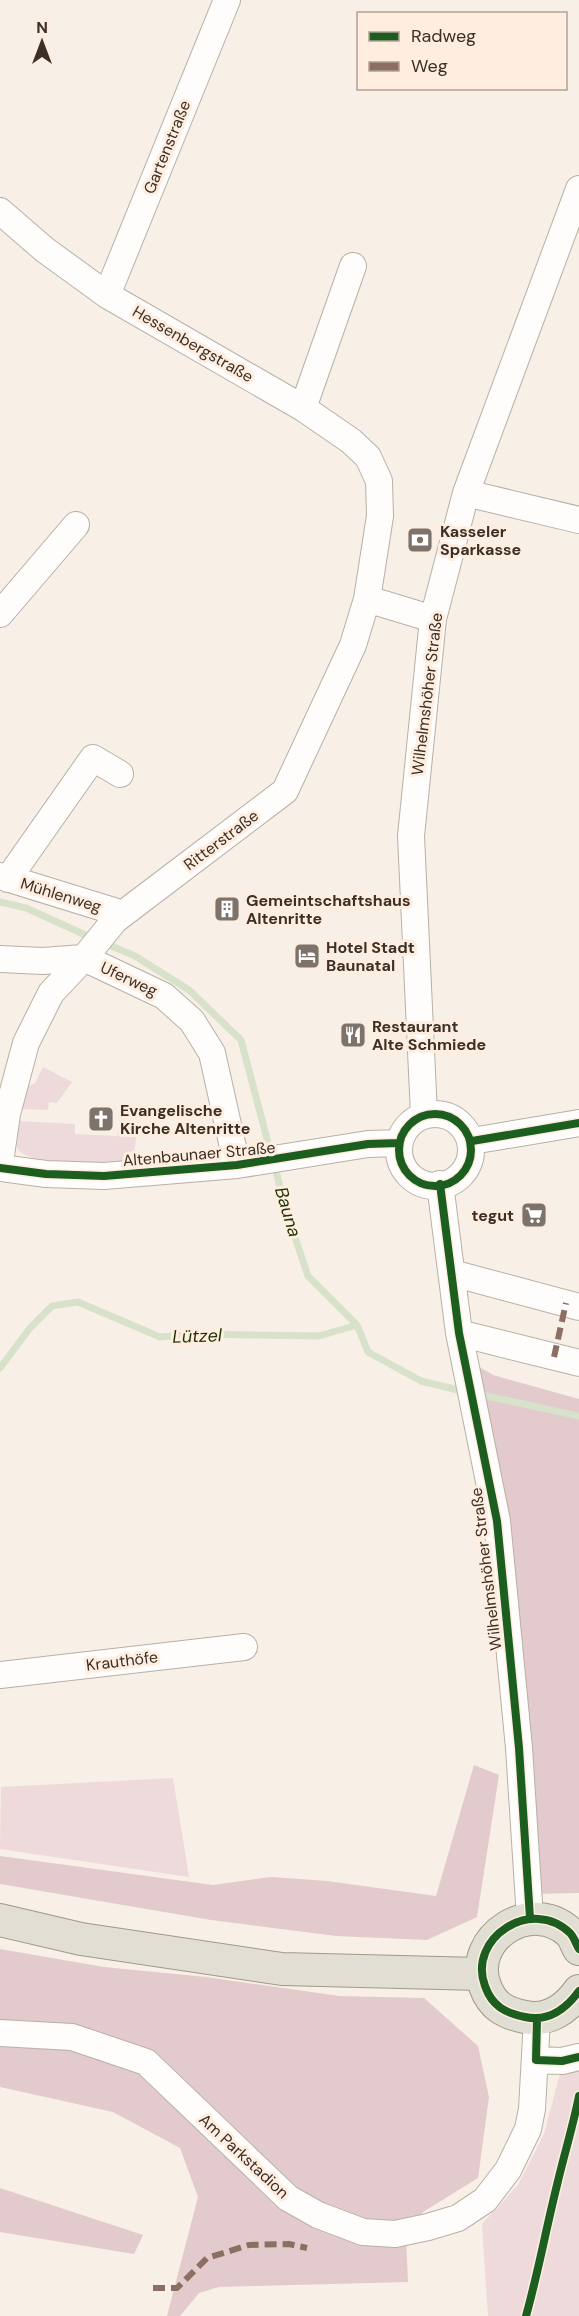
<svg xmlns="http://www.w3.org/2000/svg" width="579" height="2316" viewBox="0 0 579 2316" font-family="'DM Sans',sans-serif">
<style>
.green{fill:#eedadb}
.forest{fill:#e3cacd}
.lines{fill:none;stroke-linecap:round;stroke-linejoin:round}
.stream{stroke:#d8e2ca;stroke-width:7}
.minor-casing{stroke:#b8b0a8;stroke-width:28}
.major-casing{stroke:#a19a86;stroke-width:34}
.minor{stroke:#fefdfb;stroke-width:26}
.major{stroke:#e1ded3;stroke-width:32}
.quiet{stroke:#8d6e63;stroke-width:6;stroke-dasharray:12 6;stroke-linecap:butt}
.cycleway-casing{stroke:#ffeee0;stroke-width:11}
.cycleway{stroke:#1b5e20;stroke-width:8}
.labels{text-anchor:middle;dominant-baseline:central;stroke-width:6;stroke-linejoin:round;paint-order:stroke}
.street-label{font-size:16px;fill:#3b3027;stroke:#ffeee0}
.poi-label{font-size:16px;font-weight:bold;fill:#3b3027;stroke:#ffeee0;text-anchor:start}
.water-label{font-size:18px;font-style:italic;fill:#1c3303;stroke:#ffeee0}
</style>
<rect width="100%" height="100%" fill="#f8efe7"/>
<path class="green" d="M43 1067 72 1082 57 1103 49 1102 48 1110 22 1109 29 1086 35 1083Z
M16 1121 75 1124V1134L117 1136 118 1128H122L128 1123 137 1131 133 1161C110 1161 31 1168 18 1149 13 1140 15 1130 16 1121Z
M173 1778 189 1877 0 1849 1 1787Z
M579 2065V2316H488L482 2224 518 2185 544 2134 561 2070Z"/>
<path class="forest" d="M464 1358 493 1375 579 1399V1893L529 1894 519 1748Z
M474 1765 499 1775 477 1917 427 1940 336 1936 211 1920 0 1884V1856L213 1885 271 1877 327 1881 436 1896Z
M0 1949 104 1967 206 1977 339 1996 424 1998 478 2046 489 2097 478 2178 423 2212 406 2238 408 2282 219 2287 199 2293 180 2316H167L198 2197 180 2148 113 2112 0 2087Z
M0 2188 143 2235 134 2254 0 2232Z"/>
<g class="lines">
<path class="stream" d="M0 902 26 908 92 938
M102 942 135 956 189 990 241 1040 271 1154
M274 1164 287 1214 308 1276 357 1325 368 1352 421 1381 466 1392
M0 1368 30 1328 52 1306 78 1302 160 1337 200 1334 319 1336 357 1325
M477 1394 579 1416"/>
<defs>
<path id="minor" d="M0 211 45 250 107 295 303 408 351 441 368 457 379 481 380 516 367 599 353 645 285 791 115 920 84 958 51 993 26 1043 7 1114 0 1162
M107 295 227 0
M303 408 353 266
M466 493 579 520
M367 599 433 619
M0 614 76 525
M0 876 123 914
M8 879 93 758 120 774
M0 959 43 961 84 958 164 996 192 1021 212 1053 237 1165
M399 1150a36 36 0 1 1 72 0a36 36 0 1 1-72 0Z
M424 1115 411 836 433 619 466 493 579 189
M472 1141 579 1123
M0 1168 46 1174 104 1176 237 1165 368 1144 399 1143
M440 1184 459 1333 497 1521 519 1748 530 1918
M452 1273 579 1307
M459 1333 579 1363
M0 1675 244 1647
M0 2033 72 2037 146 2062 288 2198 318 2215 363 2232 395 2234 428 2227 458 2218 485 2200 508 2170 528 2129 532 2109 537 2019
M536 2060 562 2061 579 2057"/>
<path id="major" d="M0 1920 81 1939 282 1969 480 1974
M579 1949C576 1944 574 1937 570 1933 532 1896 467 1938 485 1986 492 2006 505 2013 525 2017 548 2022 566 2009 579 1991"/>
</defs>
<use href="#minor" class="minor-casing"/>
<use href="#major" class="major-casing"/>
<use href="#minor" class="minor"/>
<use href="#major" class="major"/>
<path class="quiet" d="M554 1357 566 1303
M153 2288H177L207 2258 249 2245 289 2244 307 2248"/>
<defs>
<path id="cycleway" d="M399 1150a36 36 0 1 1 72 0a36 36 0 1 1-72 0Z
M472 1141 579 1123
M0 1168 46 1174 104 1176 237 1165 368 1144 399 1143
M440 1184 459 1333 497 1521 519 1748 530 1918
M579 1949C576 1944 574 1937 570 1933 532 1896 467 1938 485 1986 492 2006 505 2013 525 2017 548 2022 566 2009 579 1991
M537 2019 536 2060 562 2061 579 2057
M526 2316C538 2273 546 2229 557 2185 564 2155 573 2126 579 2096"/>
</defs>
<use href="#cycleway" class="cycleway-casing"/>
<use href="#cycleway" class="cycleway"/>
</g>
<defs>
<symbol id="bank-square" viewBox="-11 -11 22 22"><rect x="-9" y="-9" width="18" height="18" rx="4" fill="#7d736a" stroke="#ffeee0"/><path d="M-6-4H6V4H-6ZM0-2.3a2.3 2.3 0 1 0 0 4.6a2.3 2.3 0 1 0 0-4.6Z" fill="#fff"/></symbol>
<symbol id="building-square" viewBox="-11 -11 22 22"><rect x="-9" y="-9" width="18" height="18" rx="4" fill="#7d736a" stroke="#ffeee0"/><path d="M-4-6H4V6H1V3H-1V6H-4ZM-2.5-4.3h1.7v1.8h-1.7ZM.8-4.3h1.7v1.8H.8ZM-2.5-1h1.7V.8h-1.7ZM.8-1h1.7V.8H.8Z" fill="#fff"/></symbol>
<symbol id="hotel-square" viewBox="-11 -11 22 22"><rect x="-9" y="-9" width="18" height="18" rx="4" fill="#7d736a" stroke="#ffeee0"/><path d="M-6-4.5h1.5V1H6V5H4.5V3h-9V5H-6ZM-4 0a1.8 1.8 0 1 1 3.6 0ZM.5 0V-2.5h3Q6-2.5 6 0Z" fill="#fff"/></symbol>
<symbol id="restaurant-square" viewBox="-11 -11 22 22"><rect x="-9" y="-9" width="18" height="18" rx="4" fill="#7d736a" stroke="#ffeee0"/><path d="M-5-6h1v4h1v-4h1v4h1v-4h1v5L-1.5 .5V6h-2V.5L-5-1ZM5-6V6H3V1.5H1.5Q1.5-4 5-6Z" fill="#fff"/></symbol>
<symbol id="church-square" viewBox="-11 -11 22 22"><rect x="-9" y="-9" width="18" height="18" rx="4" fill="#7d736a" stroke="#ffeee0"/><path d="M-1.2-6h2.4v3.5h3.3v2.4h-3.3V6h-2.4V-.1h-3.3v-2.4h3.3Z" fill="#fff"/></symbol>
<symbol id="supermarket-square" viewBox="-11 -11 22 22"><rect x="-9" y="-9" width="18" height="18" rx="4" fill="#7d736a" stroke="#ffeee0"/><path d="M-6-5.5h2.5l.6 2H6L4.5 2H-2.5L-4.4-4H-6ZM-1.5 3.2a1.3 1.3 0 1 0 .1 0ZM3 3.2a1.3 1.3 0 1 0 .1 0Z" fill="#fff"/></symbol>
</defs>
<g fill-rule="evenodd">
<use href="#bank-square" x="405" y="525" width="30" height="30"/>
<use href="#building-square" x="212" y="894" width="30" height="30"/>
<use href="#hotel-square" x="292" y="941" width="30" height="30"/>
<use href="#restaurant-square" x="338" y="1020" width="30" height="30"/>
<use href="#church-square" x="86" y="1104" width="30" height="30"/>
<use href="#supermarket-square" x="519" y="1200" width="30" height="30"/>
</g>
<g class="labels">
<g class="street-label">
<text transform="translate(167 147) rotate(-68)">Gartenstraße</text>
<text transform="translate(193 344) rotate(30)">Hessenbergstraße</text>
<text transform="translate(427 694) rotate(-83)">Wilhelmshöher Straße</text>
<text transform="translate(221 840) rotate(-37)">Ritterstraße</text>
<text transform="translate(61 895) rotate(17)">Mühlenweg</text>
<text transform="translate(129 979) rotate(25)">Uferweg</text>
<text transform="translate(199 1154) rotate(-5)">Altenbaunaer Straße</text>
<text transform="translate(486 1569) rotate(-97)">Wilhelmshöher Straße</text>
<text transform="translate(122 1661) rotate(-7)">Krauthöfe</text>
<text transform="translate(244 2156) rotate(43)">Am Parkstadion</text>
</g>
<g class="poi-label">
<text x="440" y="531">Kasseler<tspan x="440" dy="18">Sparkasse</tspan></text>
<text x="246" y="900">Gemeintschaftshaus<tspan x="246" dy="18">Altenritte</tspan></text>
<text x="326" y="947">Hotel Stadt<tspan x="326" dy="18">Baunatal</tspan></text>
<text x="372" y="1026">Restaurant<tspan x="372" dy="18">Alte Schmiede</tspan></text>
<text x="120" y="1110">Evangelische<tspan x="120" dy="18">Kirche Altenritte</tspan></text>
<text x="514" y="1215" text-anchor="end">tegut</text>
</g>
<g class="water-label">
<text transform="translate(288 1212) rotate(73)">Bauna</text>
<text transform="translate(197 1336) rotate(-2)">Lützel</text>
</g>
</g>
<rect x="357" y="12" width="210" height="78" fill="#ffeee0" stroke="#b1a296" stroke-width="1.5"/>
<rect x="369" y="32" width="30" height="9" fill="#1b5e20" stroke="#b1a296" stroke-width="1.5"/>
<text x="411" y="42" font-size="18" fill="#3b3027">Radweg</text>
<rect x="369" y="62" width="30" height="9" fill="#8d6e63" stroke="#b1a296" stroke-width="1.5"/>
<text x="411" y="72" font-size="18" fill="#3b3027">Weg</text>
<g transform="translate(42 42)" stroke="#ffeee0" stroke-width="4.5" paint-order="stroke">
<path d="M0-4.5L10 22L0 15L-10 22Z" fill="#3b3027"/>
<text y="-9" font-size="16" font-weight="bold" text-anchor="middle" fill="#3b3027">N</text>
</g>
</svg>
